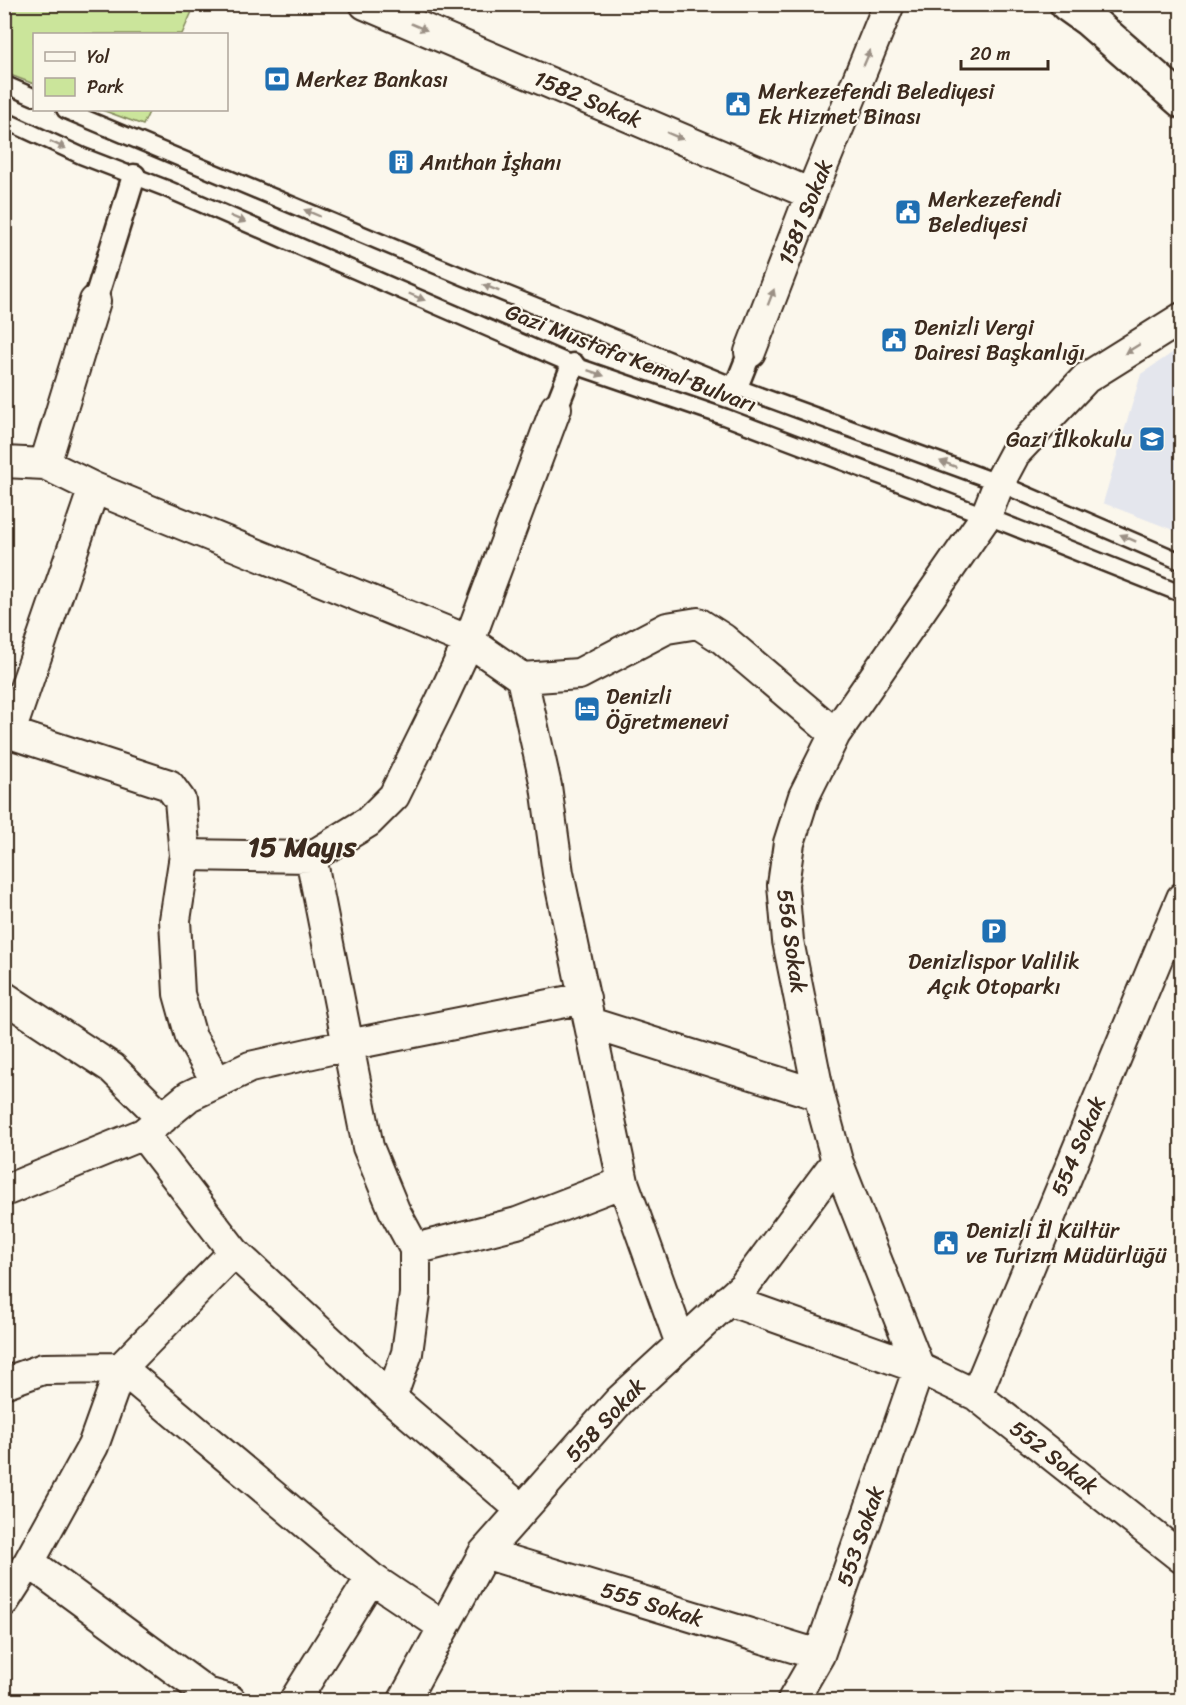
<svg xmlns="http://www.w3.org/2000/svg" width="1186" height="1705" viewBox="0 0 1186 1705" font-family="Sriracha,sans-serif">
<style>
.built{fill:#e4e6ed}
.green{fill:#cbe59b;stroke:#83885c;stroke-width:1.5}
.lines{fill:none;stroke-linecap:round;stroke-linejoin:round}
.service-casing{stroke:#3b2a1e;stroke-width:20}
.pedestrian-casing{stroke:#3b2a1e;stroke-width:27}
.minor-casing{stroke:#3b2a1e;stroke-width:34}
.tertiary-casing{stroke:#3b2a1e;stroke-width:38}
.service{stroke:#fbf7ec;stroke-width:15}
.pedestrian{stroke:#fbf7ec;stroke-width:22}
.minor{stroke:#fbf7ec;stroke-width:30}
.tertiary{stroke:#fbf7ec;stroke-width:33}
.oneway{fill:#9b9085}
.labels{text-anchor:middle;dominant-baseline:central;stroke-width:4.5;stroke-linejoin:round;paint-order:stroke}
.poi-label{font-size:22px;fill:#3b2a1e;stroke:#fbf7ec;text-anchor:start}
.street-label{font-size:22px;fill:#3b2a1e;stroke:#fbf7ec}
.district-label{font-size:28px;font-weight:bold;fill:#3b2a1e;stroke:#fbf7ec}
</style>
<rect width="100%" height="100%" fill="#fbf7ec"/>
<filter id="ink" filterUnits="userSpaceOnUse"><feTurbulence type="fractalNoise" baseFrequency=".0167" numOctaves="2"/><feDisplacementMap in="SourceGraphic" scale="12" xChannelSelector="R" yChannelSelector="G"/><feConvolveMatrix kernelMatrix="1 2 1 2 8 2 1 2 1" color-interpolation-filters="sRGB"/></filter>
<g filter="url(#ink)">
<path class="built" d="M1181 347V533L1103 503 1141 374Z"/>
<path class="green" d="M4 5 5 4 195 5 182 34H34V84L5 73Z
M102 110H150L143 125Z"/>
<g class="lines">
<defs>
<path id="service" d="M4 84 34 97
M65 110 464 277 736 387 999 483 1182 562
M4 120 82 156 165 188 573 365 725 417 986 516 1182 594"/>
<path id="pedestrian" d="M95 301 134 176
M736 387 750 352
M556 408 573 365"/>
<path id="minor" d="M365 4 811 194
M750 352 811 194 889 4
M4 462 45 464 94 488 469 641 522 678 579 674 667 628 698 623 723 639 835 734
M45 464 95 301
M522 678 546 786 558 873 623 1182 681 1344
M4 731 169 785 180 800 185 855
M10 732 94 488
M311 857 368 1147 394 1210 415 1249V1294L407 1353 391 1398
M4 997 112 1068 163 1118
M590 1023 819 1095
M217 1082 191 1037 179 994 175 920 185 855 311 857 368 822 394 796 441 701 469 641 556 408
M143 1134 234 1252 391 1398 522 1510
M4 1191 143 1134 189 1096 250 1067 348 1045 585 998
M415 1249 517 1223 623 1182
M728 1300 919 1368 976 1395 1182 1558
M919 1368 837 1161 819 1095 788 941 783 885 789 843 804 796 835 734 986 516 999 483 1015 453 1086 378 1182 318
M4 1383 43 1369 121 1368 371 1578 444 1627
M976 1395 1182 898
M484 1553 819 1655
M29 1562 207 1693 230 1700
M4 1601 29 1562 93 1446 121 1368 234 1252
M295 1700 371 1578
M404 1700 484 1553 619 1401 744 1286 837 1161
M793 1700 819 1655 919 1368"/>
<path id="tertiary" d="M1067 4 1088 19 1182 101"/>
</defs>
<use href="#service" class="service-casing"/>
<use href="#pedestrian" class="pedestrian-casing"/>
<use href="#minor" class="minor-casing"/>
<use href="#tertiary" class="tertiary-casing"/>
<use href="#service" class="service"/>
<use href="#pedestrian" class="pedestrian"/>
<use href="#minor" class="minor"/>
<use href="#tertiary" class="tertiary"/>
</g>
<defs><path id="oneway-solid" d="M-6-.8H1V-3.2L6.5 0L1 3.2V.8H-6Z" transform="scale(1.5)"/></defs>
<g class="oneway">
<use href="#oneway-solid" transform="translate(419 27) rotate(23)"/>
<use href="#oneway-solid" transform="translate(867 58) rotate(-67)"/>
<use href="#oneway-solid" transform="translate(675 136) rotate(23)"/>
<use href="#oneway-solid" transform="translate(58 145) rotate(25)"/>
<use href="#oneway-solid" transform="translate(312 213) rotate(-157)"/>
<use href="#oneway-solid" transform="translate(238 219) rotate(23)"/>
<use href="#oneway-solid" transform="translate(491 288) rotate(-158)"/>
<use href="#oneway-solid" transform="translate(417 297) rotate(23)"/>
<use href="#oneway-solid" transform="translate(771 297) rotate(-69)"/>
<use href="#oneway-solid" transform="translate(1132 349) rotate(148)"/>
<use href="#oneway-solid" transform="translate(596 373) rotate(19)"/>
<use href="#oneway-solid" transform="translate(948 464) rotate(-160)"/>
<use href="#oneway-solid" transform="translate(1128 538) rotate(-156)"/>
</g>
</g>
<defs>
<symbol id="bank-square" viewBox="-11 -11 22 22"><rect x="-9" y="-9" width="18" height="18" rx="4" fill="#1f6fb2" stroke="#fbf7ec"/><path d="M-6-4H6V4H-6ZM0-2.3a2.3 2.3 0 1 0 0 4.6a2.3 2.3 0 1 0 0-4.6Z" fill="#fff"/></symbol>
<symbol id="civic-square" viewBox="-11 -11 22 22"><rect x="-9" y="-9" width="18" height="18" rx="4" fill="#1f6fb2" stroke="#fbf7ec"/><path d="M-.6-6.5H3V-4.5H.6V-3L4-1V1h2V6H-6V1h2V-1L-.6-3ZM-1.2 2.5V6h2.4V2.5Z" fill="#fff"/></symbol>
<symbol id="building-square" viewBox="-11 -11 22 22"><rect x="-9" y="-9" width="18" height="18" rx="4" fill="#1f6fb2" stroke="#fbf7ec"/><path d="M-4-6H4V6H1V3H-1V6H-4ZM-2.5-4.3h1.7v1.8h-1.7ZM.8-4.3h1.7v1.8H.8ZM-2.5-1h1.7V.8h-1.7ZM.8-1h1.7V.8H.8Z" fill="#fff"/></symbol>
<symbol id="school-square" viewBox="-11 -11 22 22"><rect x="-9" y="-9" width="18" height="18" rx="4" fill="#1f6fb2" stroke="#fbf7ec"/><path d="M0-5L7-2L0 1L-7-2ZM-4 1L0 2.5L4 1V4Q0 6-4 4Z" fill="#fff"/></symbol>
<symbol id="hotel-square" viewBox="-11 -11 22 22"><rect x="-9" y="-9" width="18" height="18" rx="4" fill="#1f6fb2" stroke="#fbf7ec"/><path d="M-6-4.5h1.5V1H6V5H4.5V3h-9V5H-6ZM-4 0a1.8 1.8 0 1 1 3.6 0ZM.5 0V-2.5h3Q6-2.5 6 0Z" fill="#fff"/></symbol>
<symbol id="parking-square" viewBox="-11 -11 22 22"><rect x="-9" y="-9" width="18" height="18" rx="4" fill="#1f6fb2" stroke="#fbf7ec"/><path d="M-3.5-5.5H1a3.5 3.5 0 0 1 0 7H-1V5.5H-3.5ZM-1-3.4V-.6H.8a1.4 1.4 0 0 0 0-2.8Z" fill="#fff"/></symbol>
</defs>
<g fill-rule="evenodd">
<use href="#bank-square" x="262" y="64" width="30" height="30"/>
<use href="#civic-square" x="723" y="89" width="30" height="30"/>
<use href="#building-square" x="386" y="147" width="30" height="30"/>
<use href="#civic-square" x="893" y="197" width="30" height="30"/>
<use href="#civic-square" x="879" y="325" width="30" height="30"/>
<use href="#school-square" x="1137" y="424" width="30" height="30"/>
<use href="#hotel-square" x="572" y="694" width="30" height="30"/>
<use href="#parking-square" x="979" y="916" width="30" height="30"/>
<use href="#civic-square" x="931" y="1228" width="30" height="30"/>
</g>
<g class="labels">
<g class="poi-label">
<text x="296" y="79">Merkez Bankası</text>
<text x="758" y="91">Merkezefendi Belediyesi<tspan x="758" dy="25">Ek Hizmet Binası</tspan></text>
<text x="420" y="162">Anıthan İşhanı</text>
<text x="928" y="199">Merkezefendi<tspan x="928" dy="25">Belediyesi</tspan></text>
<text x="914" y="327">Denizli Vergi<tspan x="914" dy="25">Dairesi Başkanlığı</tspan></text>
<text x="1132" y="439" text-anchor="end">Gazi İlkokulu</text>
<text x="606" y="696">Denizli<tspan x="606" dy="25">Öğretmenevi</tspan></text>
<text x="994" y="961" text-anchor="middle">Denizlispor Valilik<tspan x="994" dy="25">Açık Otoparkı</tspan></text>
<text x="966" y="1230">Denizli İl Kültür<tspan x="966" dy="25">ve Turizm Müdürlüğü</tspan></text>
</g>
<g class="street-label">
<text transform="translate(588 99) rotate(23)">1582 Sokak</text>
<text transform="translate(805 212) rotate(-68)">1581 Sokak</text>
<text transform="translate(631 358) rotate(21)">Gazi Mustafa Kemal Bulvarı</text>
<text transform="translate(792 941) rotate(82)">556 Sokak</text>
<text transform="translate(1078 1146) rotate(-67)">554 Sokak</text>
<text transform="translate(605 1420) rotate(-47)">558 Sokak</text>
<text transform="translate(1054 1457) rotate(38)">552 Sokak</text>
<text transform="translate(860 1536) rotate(-71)">553 Sokak</text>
<text transform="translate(652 1604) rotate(17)">555 Sokak</text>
</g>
<g class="district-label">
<text x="302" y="846">15 Mayıs</text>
</g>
</g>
<rect width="1186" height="1705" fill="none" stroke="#fbf7ec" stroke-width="24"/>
<rect x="12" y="12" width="1162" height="1681" fill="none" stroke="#3b2a1e" stroke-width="2" filter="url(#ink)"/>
<rect x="33" y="33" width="195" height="78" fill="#fbf7ec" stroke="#aea59a" stroke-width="1.5"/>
<rect x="45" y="52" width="30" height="9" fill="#fbf7ec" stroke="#aea59a" stroke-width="1.5"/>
<text x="87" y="63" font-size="18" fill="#3b2a1e">Yol</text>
<rect x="45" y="78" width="30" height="18" fill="#cbe59b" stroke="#aea59a" stroke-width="1.5"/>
<text x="87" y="93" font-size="18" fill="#3b2a1e">Park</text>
<path d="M961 60v9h87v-9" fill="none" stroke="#3b2a1e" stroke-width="3"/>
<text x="970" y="60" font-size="18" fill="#3b2a1e" stroke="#fbf7ec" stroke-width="4.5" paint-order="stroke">20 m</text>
</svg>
